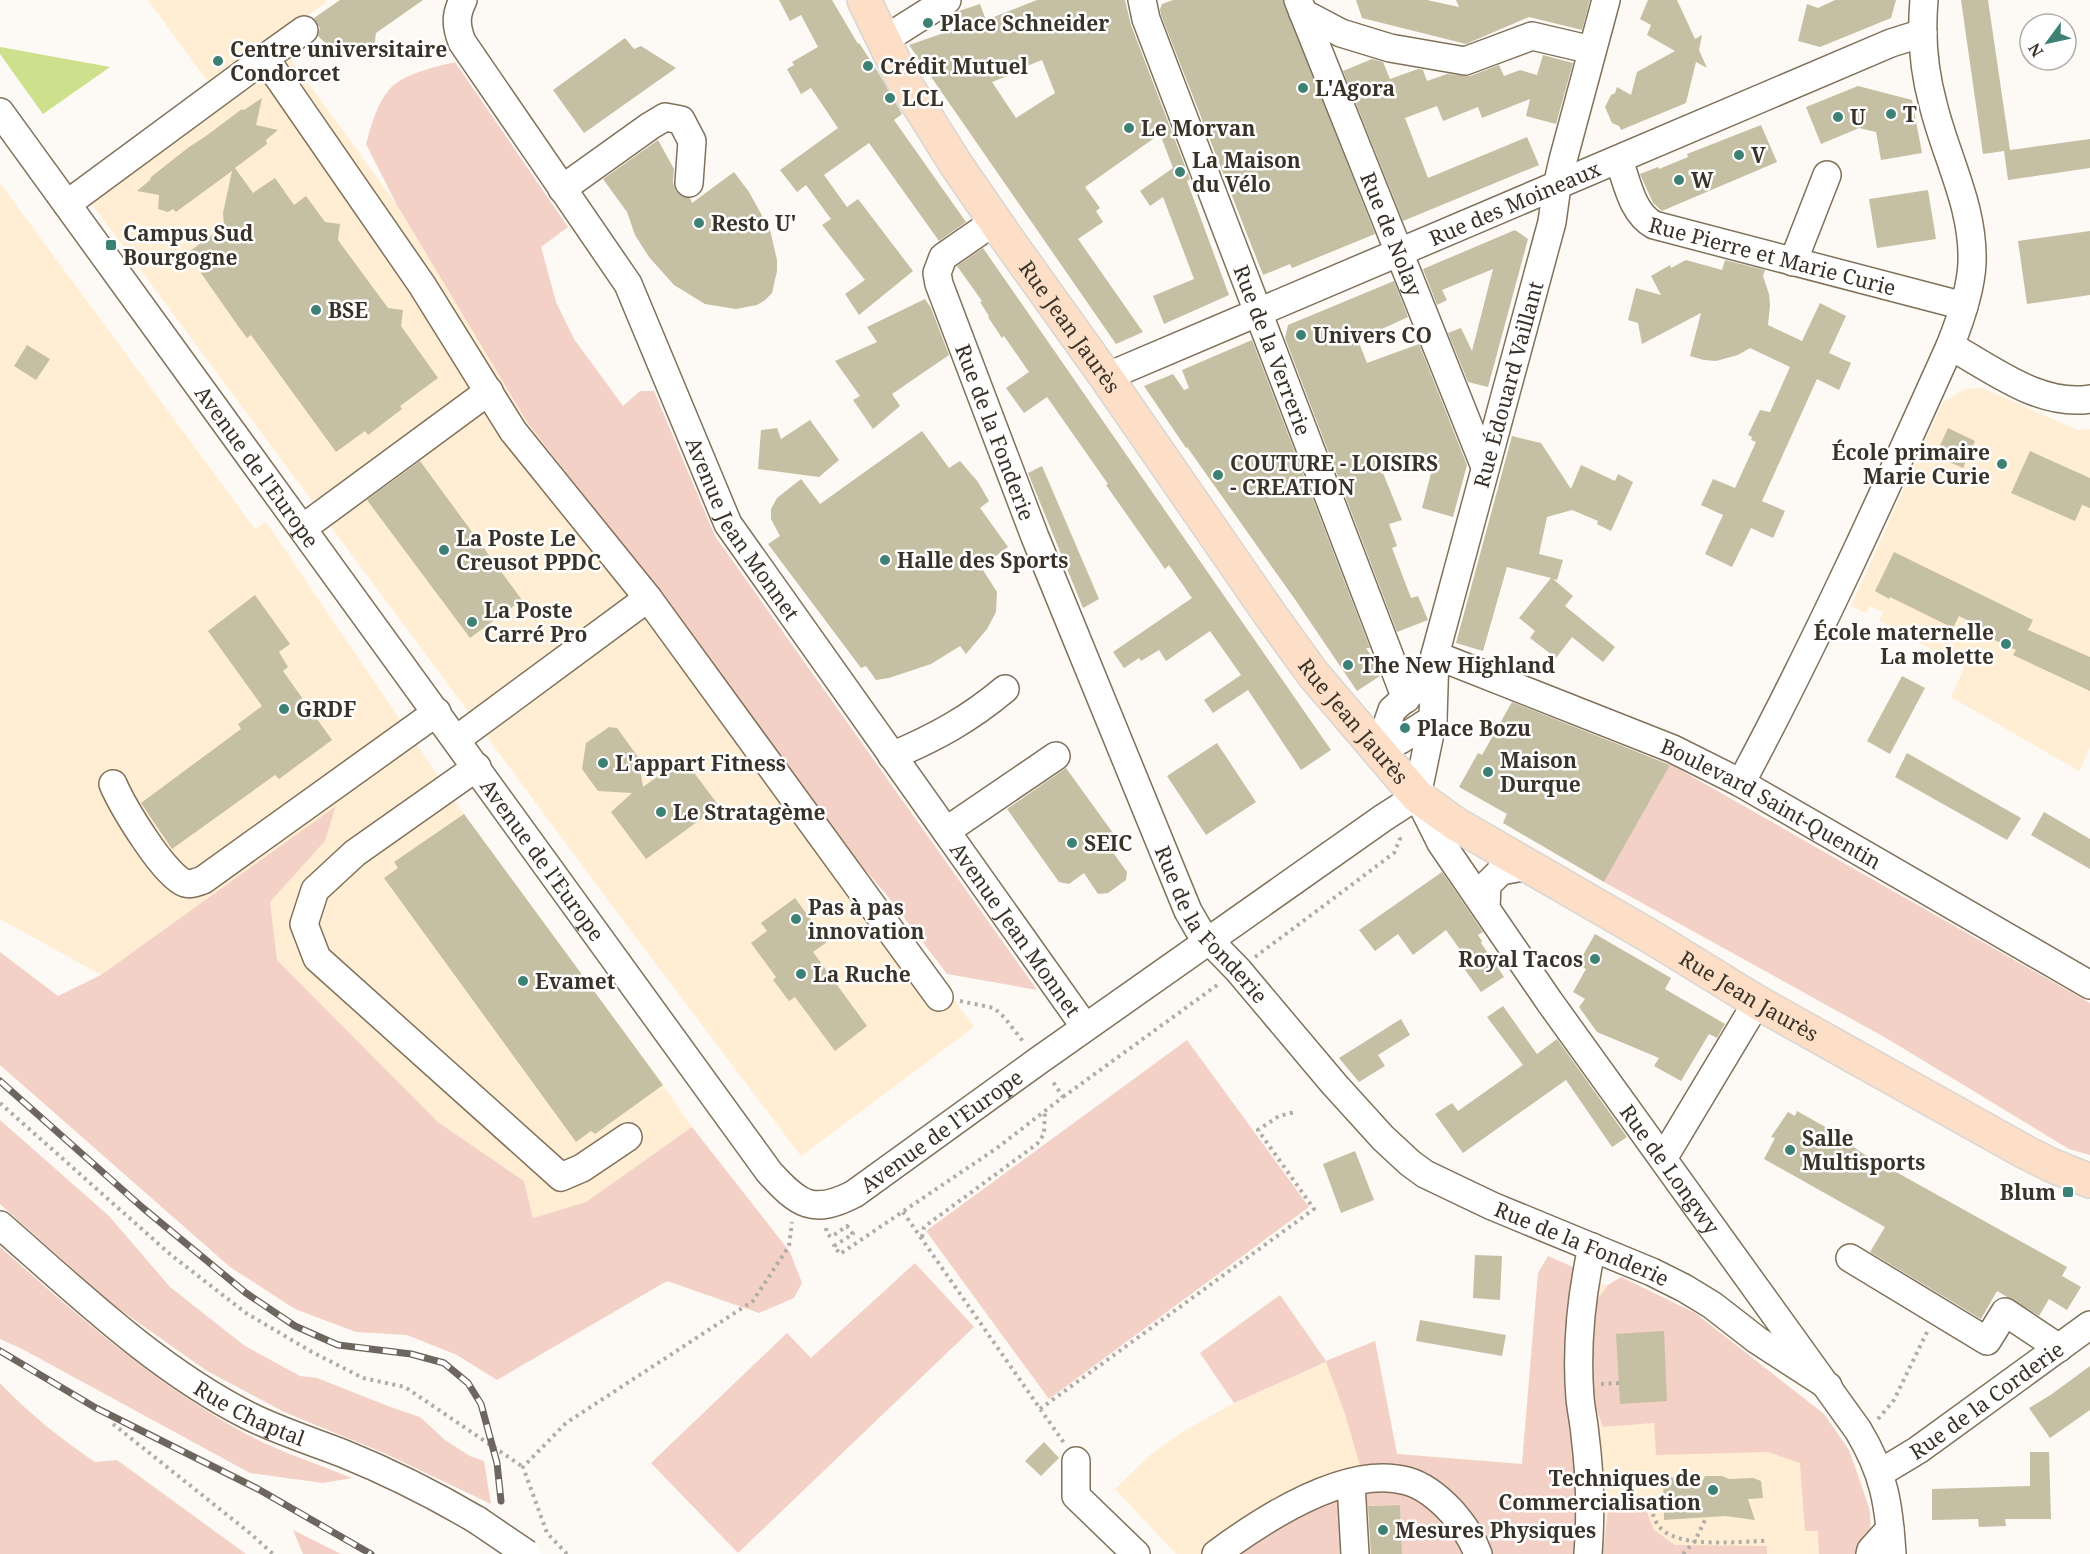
<svg xmlns="http://www.w3.org/2000/svg" width="2090" height="1554" viewBox="0 0 2090 1554" font-family="'Noto Serif',serif">
<style>
.built{fill:#ffeed4}
.green{fill:#f4d1c6}
.water{fill:#cde08b}
.building{fill:#c5bfa3;fill-rule:evenodd}
.lines{fill:none;stroke-linecap:round;stroke-linejoin:round}
.minor-casing{stroke:#80715a;stroke-width:30}
.major-casing{stroke:#d7d6d4;stroke-width:36}
.path{stroke:#b1aca5;stroke-width:4;stroke-dasharray:3 4.5;stroke-linecap:butt}
.minor{stroke:#fff;stroke-width:27}
.major{stroke:#fddfc8;stroke-width:33}
.rail-casing{stroke:#6d665e;stroke-width:7}
.rail{stroke:#fff;stroke-width:4.5;stroke-dasharray:14;stroke-linecap:butt}
.minor-bridge-casing{stroke:#80715a;stroke-width:30;stroke-linecap:butt}
.minor-bridge{stroke:#fff;stroke-width:27}
.poi-dot{fill:#3d8174;stroke:#fff;stroke-width:2}
.labels{text-anchor:middle;dominant-baseline:central;stroke-width:5;stroke-linejoin:round;paint-order:stroke}
.poi-label{font-size:21px;font-weight:bold;fill:#393228;stroke:#fff;text-anchor:start}
.street-label{font-size:21px;fill:#393228;stroke:#fff}
</style>
<rect width="100%" height="100%" fill="#fdf9f4"/>
<path class="built" d="M148 0H325L327 2 210 85Z
M285 51 397 205 527 422 660 595 974 1027 801 1156 619 915 88 199Z
M0 183 255 529 266 522 464 814 663 1085 692 1127 586 1202 533 1218 524 1181 438 1122 277 960 269 902 325 841 336 807 101 975 0 919Z
M1976 388 1985 389 2077 430 2090 429V748L2079 771 1951 697 1964 668 1879 620 1883 612 1870 606 1866 613 1851 606 1943 402 1963 390Z
M1538 1273 1608 1285 1621 1277 1695 1313 1824 1414 1849 1450 1861 1481 1870 1511 1871 1554H1176L1115 1489 1150 1455 1184 1431 1234 1403 1375 1341 1397 1454 1522 1464Z"/>
<path class="green" d="M455 62 568 227 541 247 556 302 574 339 623 406 640 391H654L715 536 1037 990 947 974 886 894 834 835 660 595 527 422 397 205 366 144C371 126 376 106 388 91 401 74 435 67 455 62Z
M1670 764 2090 1003V1155L2069 1149 1886 1038 1604 882Z
M336 806 325 841 270 902 277 960 438 1122 524 1181 533 1218 586 1202 692 1127 790 1252 802 1283 794 1298 759 1313 667 1281 497 1380 457 1355 407 1335 356 1332 295 1309 230 1267 0 1065V952L58 996 101 975Z
M1187 1040 1309 1207 1049 1399 926 1231Z
M0 1120 109 1216 170 1287 245 1346 300 1376 317 1378 393 1408 420 1417 445 1440 470 1456 484 1461 491 1504 384 1453 284 1412 207 1371 112 1304 0 1204Z
M0 1247C75 1313 151 1381 239 1430 274 1450 315 1463 352 1478L323 1483 250 1473 24 1350 0 1339Z
M1548 1256 1573 1267C1567 1304 1564 1340 1565 1377 1567 1437 1586 1493 1573 1554H1402L1400 1505 1363 1506 1360 1466 1345 1414 1326 1362 1234 1403 1200 1353 1280 1295 1326 1361 1375 1341 1397 1454 1522 1464 1538 1273Z
M915 1263 974 1327 738 1553 651 1463 787 1333 811 1358Z
M1621 1277 1695 1313 1824 1414 1849 1450 1870 1511 1871 1554H1819L1818 1531H1805L1800 1463 1768 1452 1656 1455 1654 1423 1603 1427 1595 1405 1591 1354 1597 1300 1608 1285Z
M0 1383C28 1413 61 1439 95 1462L117 1460 246 1554H0Z
M1343 1496 1345 1554H1227L1259 1533Z
M1645 1507 1654 1530 1675 1545 1767 1546V1554H1603L1608 1510Z
M293 1530 341 1554H303Z"/>
<path class="water" d="M0 47 110 67 43 114 0 54Z"/>
<path class="building" d="M340 0H423L376 33 374 48 358 46 341 58 318 36 320 28 314 18Z
M779 0H832L858 44 859 43 878 72 902 114 894 120 966 222 939 241 869 143 824 175 847 207 858 199 913 271 859 315 845 294 865 280 822 225 831 219 806 185 797 192 780 170 838 128 811 88 801 94 787 69 794 65 792 62 818 47 801 15 790 21Z
M1037 0H1125L1131 25 1190 179 1187 181 1229 295 1164 324 1153 296 1194 279 1163 197 1150 206 1140 191 1173 168 1160 134 1085 187 1100 208 1096 211 1103 222 1078 239 1143 332 1116 344 909 45 961 27 956 12 980 4 986 20ZM1042 60 1055 93 1016 118 992 82 1010 75 1009 73Z
M1173 0H1283L1375 234 1292 268 1290 264 1263 275 1161 15 1160 9 1162 4Z
M1356 0H1427L1459 7 1456 0H1590L1582 30 1529 17 1466 44 1362 18Z
M1648 0H1677L1695 39 1702 35 1699 50 1707 68 1696 62 1686 103 1621 130 1619 126 1612 123 1605 107 1611 95 1615 93 1617 87 1631 95 1637 72 1675 51 1647 35 1651 25 1640 19Z
M1835 0H1896L1891 18 1820 47 1798 41 1807 4 1818 8Z
M1961 0H1988L2010 150 2090 139V168L2008 180 2004 151 1983 154Z
M625 38 634 49 641 46 676 68 584 133 553 90Z
M1543 55 1573 63 1556 124 1526 116 1530 99 1482 118 1478 107 1443 121 1437 106 1405 118 1428 178 1527 137 1539 165 1403 221 1343 71 1372 59 1383 62 1390 79 1418 69 1423 70 1427 81 1447 74 1470 76 1499 65 1504 76 1520 70 1537 75Z
M1858 86 1912 100 1922 153 1881 160 1876 132 1859 128 1821 144 1806 107Z
M262 98 256 125 278 130 266 140 267 144 235 168 253 193 275 178 294 205 306 196 325 222 340 224 338 240 388 308 403 310 401 326 438 378 400 406 402 409 368 435 365 431 336 452 251 335 247 338 238 326 201 273 204 270 190 251 224 226 223 213 232 171 176 212 173 209 168 212 158 209 159 195 137 191 150 180 151 177 189 147 206 136 242 109 244 110Z
M1761 125 1777 162 1662 211 1653 203 1640 174 1658 167 1659 169 1688 157 1687 154Z
M658 140 674 169 673 182 675 190 681 196 690 198 692 203 734 172 749 192 770 230 777 260V271L772 293 765 300 757 305 736 309 705 304 674 285 649 257 635 235 627 212 603 179Z
M1928 190 1936 239 1877 248 1869 199Z
M1515 230 1528 239 1488 387 1468 382 1448 333 1461 328 1472 351 1493 269 1442 290 1447 300 1437 305 1423 269Z
M2090 231V295L2027 304 2018 241Z
M983 248 1331 750 1301 770 1248 690 1213 713 1204 700 1241 675 1210 631 1166 661 1159 650 1141 661 1139 658 1124 668 1113 652 1192 598 1169 565 1165 569 1106 485 1108 484 1047 397 1024 413 1006 388 1029 372 1004 336 1002 338 988 317 989 316 980 302 982 301 957 266Z
M1686 260 1722 270 1725 260 1765 270 1763 276 1769 294 1770 305 1768 325 1802 341 1820 303 1846 316 1829 353 1851 363 1839 390 1817 379 1762 501 1785 511 1773 538 1751 528 1732 567 1705 554 1723 515 1701 505 1713 479 1735 488 1756 442 1751 440 1752 437 1748 435 1760 410 1770 412 1790 367 1750 348 1738 355 1716 361 1704 360 1690 356 1701 313 1642 344 1638 323 1628 320 1636 288 1661 295 1651 276 1670 265 1671 268Z
M1394 281 1408 317 1358 340 1367 363 1419 344 1467 465 1453 517 1422 508 1436 454 1383 473 1402 520 1389 524 1397 546 1392 548 1411 598 1418 596 1428 620 1397 632 1285 338 1288 325Z
M925 299 931 308 949 355 892 394 900 406 873 429 853 400 860 396 835 361 877 342 867 327Z
M1252 340 1370 648H1366L1374 660 1380 676 1357 691 1294 598 1187 447 1186 448 1144 386 1173 374 1184 390 1189 388 1182 370Z
M27 345 50 359 36 380 14 366Z
M810 420 839 460 819 477 758 469 761 430 777 428 781 439Z
M1948 428 1975 441 1963 468 1935 456Z
M922 431 949 468 960 461 978 482 989 501 980 508 1008 547 981 567 997 592 996 612 987 629 966 654 960 646 931 664 889 678 876 680 866 666 861 668 768 544 780 536 771 519V509L777 498 801 479 820 504Z
M1512 436 1541 443 1571 489 1581 465 1615 481 1618 474 1633 482 1611 531 1597 524 1598 521 1572 510 1547 517 1539 554 1563 560 1557 580 1553 579 1573 596 1565 606 1615 647 1603 662 1572 637 1556 658 1530 638 1535 631 1519 618 1551 578 1507 567 1483 651 1456 643Z
M2030 451 2090 478V508L2082 505 2075 521 2011 493Z
M420 461 522 600 470 638 367 500Z
M1042 466 1099 599 1083 608 1028 473Z
M1894 552 2033 620 2028 630 2090 657V691L2013 655 2016 650 1990 638 1992 632 1959 616 1953 628 1890 597 1889 599 1875 591Z
M255 595 290 644 279 652 288 667 283 671 332 740 279 779 275 775 172 849 141 803 241 729 238 724 262 706 208 631Z
M1902 676 1925 688 1890 754 1867 741Z
M1512 702 1670 765 1604 882 1503 823 1507 814 1459 787 1478 753 1482 755Z
M609 727 617 728 638 757 643 787 683 758 719 806 646 859 611 812 632 793 598 791 582 769 586 743Z
M1217 743 1256 802 1206 835 1167 776Z
M1907 753 2021 818 2007 840 1895 777Z
M1066 768 1118 840 1109 847 1127 872 1126 880 1108 893 1098 894 1084 873 1069 884 1059 882 1007 809Z
M2044 812 2090 839V869L2031 835Z
M464 814 663 1085 595 1134 591 1131 576 1142 384 878 398 868 394 862Z
M1442 872 1483 932 1478 935 1482 941 1481 943 1504 977 1481 992 1463 967 1469 962 1446 930 1413 955 1398 934 1375 951 1359 930Z
M795 898 827 942 813 952 867 1026 835 1051 795 997 789 1001 773 980 776 977 751 943 767 931 761 923Z
M1595 934 1671 978 1665 989 1725 1024 1717 1038 1709 1034 1681 1081 1654 1066 1659 1058 1597 1032 1579 1007 1585 999 1573 992 1586 969 1578 964Z
M1503 1006 1537 1054 1557 1039 1627 1137 1612 1147 1566 1080 1463 1153 1435 1114 1452 1103 1458 1111 1523 1065 1487 1017Z
M1401 1019 1410 1035 1378 1055 1385 1066 1359 1082 1339 1058Z
M1797 1111 1845 1138 1844 1140 1862 1153 2067 1267 2062 1276 2081 1287 2067 1310 2049 1299 2039 1316 1997 1291 1981 1319 1870 1252 1885 1227 1764 1159 1775 1138 1771 1137 1788 1112 1795 1116Z
M1355 1151 1374 1200 1341 1213 1323 1164Z
M1475 1255 1502 1256 1500 1300 1473 1298Z
M1420 1320 1506 1335 1502 1356 1416 1341Z
M1664 1331 1667 1401 1620 1404 1616 1334Z
M2090 1366V1410L2050 1438 2029 1408 2052 1394Z
M1044 1442 1059 1458 1041 1476 1025 1461Z
M2030 1452H2049L2051 1519H2005L2006 1526 1979 1527 1978 1519 1932 1520V1489L2030 1486Z
M1705 1476H1722L1729 1479 1753 1478 1761 1481 1763 1498 1748 1499 1755 1520 1725 1516 1664 1520 1663 1477 1703 1480Z
M1400 1505 1402 1554H1371L1368 1506Z"/>
<g class="lines">
<defs>
<g id="minor">
<path id="s1" d="M463 0C455 16 456 26 462 42L628 284 728 524 1085 1027"/>
<path id="s2" d="M1142 0 1146 19 1406 699"/>
<path id="s3" d="M1298 0 1485 467"/>
<path d="M1303 13 1341 33 1390 48 1465 61 1532 36 1592 50"/>
<path d="M884 40 947 0"/>
<path d="M265 58 304 30"/>
<path id="s4" d="M0 112 769 1172C799 1205 813 1215 854 1194L1038 1061 1383 818 1417 796"/>
<path id="s5" d="M1619 160C1627 182 1632 213 1654 225L1964 306"/>
<path d="M562 189 650 126 665 117 681 120 692 141 689 183"/>
<path d="M67 204 265 58 422 285 513 431 648 598 457 739"/>
<path id="s6" d="M995 221 943 257 937 273 939 284 1035 537 1188 911 1199 930 1238 970 1334 1084 1383 1138 1410 1163 1425 1174 1492 1206 1652 1272 1684 1288 1712 1305 1757 1340 1828 1386"/>
<path d="M1793 262 1827 175"/>
<path d="M1950 346C1993 369 2039 407 2090 399"/>
<path id="s7" d="M1106 377 1891 43 1923 33"/>
<path d="M303 528 489 391"/>
<path d="M648 598 939 997"/>
<path id="s8" d="M1435 655 1673 749 1741 783 2090 985"/>
<path d="M1378 751 1392 710 1419 686"/>
<path d="M1378 751 1400 740 1433 719"/>
<path d="M892 756C936 737 968 720 1005 689"/>
<path d="M477 767 355 853 315 890 304 924 317 958 561 1177 582 1168 628 1137"/>
<path d="M1741 783C1817 641 1884 493 1950 346 1960 321 1971 289 1972 263 1974 206 1946 158 1933 104 1924 71 1921 34 1924 0"/>
<path d="M113 784C122 805 164 876 185 883 191 885 197 882 203 880L437 712"/>
<path id="s9" d="M1417 796 1433 719 1435 655 1552 222 1557 186 1563 160 1606 0"/>
<path id="s10" d="M1418 797 1441 843 1549 1001 1858 1430C1884 1473 1889 1504 1892 1554"/>
<path d="M946 831 1056 756"/>
<path d="M1486 908 1487 885 1501 871 1528 866"/>
<path d="M1664 1157 1757 1002"/>
<path id="s11" d="M0 1225C78 1293 156 1369 249 1416 279 1431 311 1441 342 1453 389 1472 433 1494 477 1520"/>
<path d="M1850 1258 1987 1341 2005 1312 2059 1348"/>
<path d="M1076 1461V1496L1136 1554"/>
<path id="s12" d="M1880 1473 1918 1450 2090 1325"/>
<path d="M1351 1483 1355 1554"/>
<path d="M1216 1554C1262 1520 1346 1464 1407 1481 1425 1486 1440 1499 1452 1512 1463 1525 1472 1537 1478 1554"/>
<path d="M1588 1554C1591 1514 1590 1474 1585 1435 1584 1422 1581 1410 1580 1398 1576 1348 1581 1297 1592 1247"/>
<path d="M1870 1554 1871 1550 1890 1529"/>
</g>
<g id="major">
<path id="s13" d="M864 0 903 80 957 166 1008 240 1106 377 1269 613 1313 674 1417 796 1456 824 1653 938 1757 1002 2025 1152 2053 1166 2090 1181"/>
</g>
</defs>
<use href="#minor" class="minor-casing"/>
<use href="#major" class="major-casing"/>
<path class="path" d="M1255 957 1394 853 1400 839 1397 835
M960 1001 994 1008 1004 1017 1025 1044
M1063 1097 1220 983
M0 1103 171 1255 246 1313 312 1352 363 1378 405 1387 523 1467
M903 1212 1064 1443
M826 1228 827 1234 831 1237 847 1226 853 1234 834 1246 840 1254 997 1148 1063 1097 1051 1079
M922 1237 924 1227 1037 1144 1044 1134 1045 1111
M1601 1384 1619 1383
M1040 1409 1314 1209 1258 1130 1279 1116 1295 1112
M1878 1419 1894 1400 1927 1332
M113 1424 251 1534 273 1554
M1650 1507C1653 1513 1654 1520 1658 1525 1675 1550 1740 1541 1767 1541
M567 1554 547 1533 523 1467 566 1423 753 1301 789 1246 792 1222
M1683 1554 1695 1541 1706 1518"/>
<use href="#minor" class="minor"/>
<use href="#major" class="major"/>
<defs>
<path id="rail" d="M0 1081 143 1208 246 1293 295 1326 338 1345 411 1354 444 1363 468 1383 481 1404 497 1463 501 1501
M0 1351 96 1408 258 1489 371 1554"/>
</defs>
<use href="#rail" class="rail-casing"/>
<use href="#rail" class="rail"/>
<defs>
<path id="minor-bridge" d="M477 1520 527 1554"/>
</defs>
<use href="#minor-bridge" class="minor-bridge-casing"/>
<use href="#minor-bridge" class="minor-bridge"/>
</g>
<g class="poi-dot">
<circle cx="928" cy="23" r="6"/>
<circle cx="218" cy="61" r="6"/>
<circle cx="868" cy="66" r="6"/>
<circle cx="1303" cy="88" r="6"/>
<circle cx="890" cy="98" r="6"/>
<circle cx="1891" cy="114" r="6"/>
<circle cx="1838" cy="117" r="6"/>
<circle cx="1129" cy="128" r="6"/>
<circle cx="1739" cy="155" r="6"/>
<circle cx="1180" cy="172" r="6"/>
<circle cx="1679" cy="180" r="6"/>
<circle cx="699" cy="223" r="6"/>
<rect x="105" y="239" width="12" height="12" rx="3"/>
<circle cx="316" cy="310" r="6"/>
<circle cx="1301" cy="335" r="6"/>
<circle cx="2002" cy="464" r="6"/>
<circle cx="1218" cy="475" r="6"/>
<circle cx="444" cy="550" r="6"/>
<circle cx="885" cy="560" r="6"/>
<circle cx="472" cy="622" r="6"/>
<circle cx="2006" cy="644" r="6"/>
<circle cx="1348" cy="665" r="6"/>
<circle cx="284" cy="709" r="6"/>
<circle cx="1405" cy="728" r="6"/>
<circle cx="603" cy="763" r="6"/>
<circle cx="1488" cy="772" r="6"/>
<circle cx="661" cy="812" r="6"/>
<circle cx="1072" cy="843" r="6"/>
<circle cx="796" cy="919" r="6"/>
<circle cx="1595" cy="959" r="6"/>
<circle cx="801" cy="974" r="6"/>
<circle cx="523" cy="981" r="6"/>
<circle cx="1790" cy="1150" r="6"/>
<rect x="2062" y="1186" width="12" height="12" rx="3"/>
<circle cx="1713" cy="1490" r="6"/>
<circle cx="1383" cy="1530" r="6"/>
</g>
<g class="labels">
<g class="poi-label">
<text x="940" y="23">Place Schneider</text>
<text x="230" y="49">Centre universitaire<tspan x="230" dy="24">Condorcet</tspan></text>
<text x="880" y="66">Crédit Mutuel</text>
<text x="1315" y="88">L'Agora</text>
<text x="902" y="98">LCL</text>
<text x="1903" y="114">T</text>
<text x="1850" y="117">U</text>
<text x="1141" y="128">Le Morvan</text>
<text x="1751" y="155">V</text>
<text x="1192" y="160">La Maison<tspan x="1192" dy="24">du Vélo</tspan></text>
<text x="1691" y="180">W</text>
<text x="711" y="223">Resto U'</text>
<text x="123" y="233">Campus Sud<tspan x="123" dy="24">Bourgogne</tspan></text>
<text x="328" y="310">BSE</text>
<text x="1313" y="335">Univers CO</text>
<text x="1990" y="452" text-anchor="end">École primaire<tspan x="1990" dy="24">Marie Curie</tspan></text>
<text x="1230" y="463">COUTURE - LOISIRS<tspan x="1230" dy="24">- CREATION</tspan></text>
<text x="456" y="538">La Poste Le<tspan x="456" dy="24">Creusot PPDC</tspan></text>
<text x="897" y="560">Halle des Sports</text>
<text x="484" y="610">La Poste<tspan x="484" dy="24">Carré Pro</tspan></text>
<text x="1994" y="632" text-anchor="end">École maternelle<tspan x="1994" dy="24">La molette</tspan></text>
<text x="1360" y="665">The New Highland</text>
<text x="296" y="709">GRDF</text>
<text x="1417" y="728">Place Bozu</text>
<text x="1500" y="760">Maison<tspan x="1500" dy="24">Durque</tspan></text>
<text x="615" y="763">L'appart Fitness</text>
<text x="673" y="812">Le Stratagème</text>
<text x="1084" y="843">SEIC</text>
<text x="808" y="907">Pas à pas<tspan x="808" dy="24">innovation</tspan></text>
<text x="1583" y="959" text-anchor="end">Royal Tacos</text>
<text x="813" y="974">La Ruche</text>
<text x="535" y="981">Evamet</text>
<text x="1802" y="1138">Salle<tspan x="1802" dy="24">Multisports</tspan></text>
<text x="2056" y="1192" text-anchor="end">Blum</text>
<text x="1701" y="1478" text-anchor="end">Techniques de<tspan x="1701" dy="24">Commercialisation</tspan></text>
<text x="1395" y="1530">Mesures Physiques</text>
</g>
<g class="street-label">
<text stroke="none"><textPath href="#s7" startOffset="444">Rue des Moineaux</textPath></text>
<text stroke="none"><textPath href="#s3" startOffset="252">Rue de Nolay</textPath></text>
<text stroke="none"><textPath href="#s5" startOffset="198">Rue Pierre et Marie Curie</textPath></text>
<text stroke="none"><textPath href="#s13" startOffset="387">Rue Jean Jaurès</textPath></text>
<text stroke="none"><textPath href="#s2" startOffset="374">Rue de la Verrerie</textPath></text>
<text stroke="none"><textPath href="#s9" startOffset="423">Rue Édouard Vaillant</textPath></text>
<text stroke="none"><textPath href="#s6" startOffset="250">Rue de la Fonderie</textPath></text>
<text stroke="none"><textPath href="#s4" startOffset="438">Avenue de l'Europe</textPath></text>
<text stroke="none"><textPath href="#s1" startOffset="608">Avenue Jean Monnet</textPath></text>
<text stroke="none"><textPath href="#s13" startOffset="873">Rue Jean Jaurès</textPath></text>
<text stroke="none"><textPath href="#s8" startOffset="368">Boulevard Saint-Quentin</textPath></text>
<text stroke="none"><textPath href="#s4" startOffset="924">Avenue de l'Europe</textPath></text>
<text stroke="none"><textPath href="#s6" startOffset="790">Rue de la Fonderie</textPath></text>
<text stroke="none"><textPath href="#s1" startOffset="1094">Avenue Jean Monnet</textPath></text>
<text stroke="none"><textPath href="#s13" startOffset="1359">Rue Jean Jaurès</textPath></text>
<text stroke="none"><textPath href="#s4" startOffset="1516">Avenue de l'Europe</textPath></text>
<text stroke="none"><textPath href="#s10" startOffset="450">Rue de Longwy</textPath></text>
<text stroke="none"><textPath href="#s6" startOffset="1293">Rue de la Fonderie</textPath></text>
<text stroke="none"><textPath href="#s12" startOffset="129">Rue de la Corderie</textPath></text>
<text stroke="none"><textPath href="#s11" startOffset="314">Rue Chaptal</textPath></text>
</g>
</g>
<g transform="translate(2048 42) rotate(237)"><circle r="28" fill="#ffffff" stroke="#b0ada9" stroke-width="1.5"/>
<path d="M0-4.5L10 22L0 15L-10 22Z" fill="#3d8174"/>
<text y="-9" font-size="16" font-weight="bold" text-anchor="middle" fill="#393228">N</text>
</g>
</svg>
